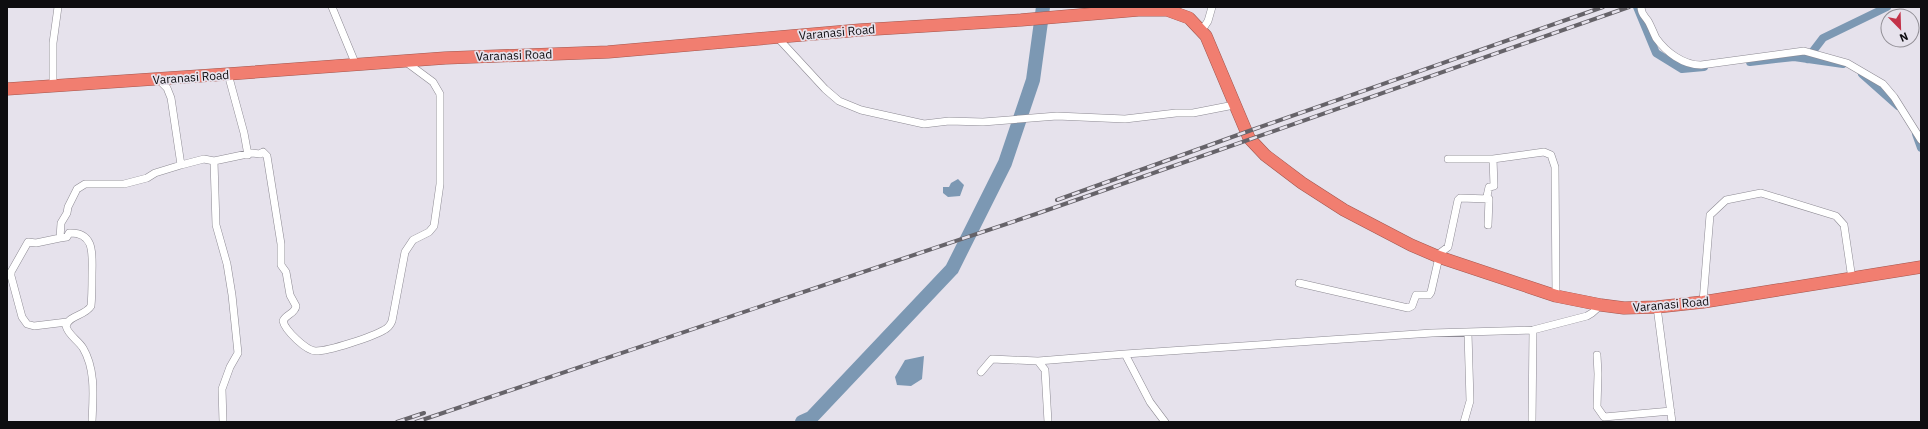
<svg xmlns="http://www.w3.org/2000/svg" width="1928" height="429" viewBox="0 0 1928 429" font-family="'IBM Plex Sans',sans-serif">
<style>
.water{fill:#7c98b3}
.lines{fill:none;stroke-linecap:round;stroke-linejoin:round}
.canal{stroke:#7c98b3;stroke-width:8}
.river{stroke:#7c98b3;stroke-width:14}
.street-casing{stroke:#8d8a93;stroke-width:8}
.highway-casing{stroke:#a2564e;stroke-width:13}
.street{stroke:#fff;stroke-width:7}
.highway{stroke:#f17e70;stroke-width:12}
.rail-casing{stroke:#666369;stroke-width:4}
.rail{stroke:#e6e2ec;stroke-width:2.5;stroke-dasharray:8;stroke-linecap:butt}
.labels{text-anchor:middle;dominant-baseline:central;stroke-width:3.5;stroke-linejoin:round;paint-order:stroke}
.street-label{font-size:12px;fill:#0e0d10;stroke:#e6e2ec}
</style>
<rect width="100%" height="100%" fill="#e6e2ec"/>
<path class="water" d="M958 179 964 185 960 196 948 197 943 193V187H949L951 183Z
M924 356 922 379 911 386 897 385 895 377 905 360Z"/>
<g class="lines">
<path class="canal" d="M1637 7 1656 53 1682 69 1704 67
M1807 59 1823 38 1887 7
M1750 62 1794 57 1843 64
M1862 74 1898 106
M1916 134 1921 148"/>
<path class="river" d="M802 422 811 418 952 269 1005 163 1033 80 1043 7"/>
<defs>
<path id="street" d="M332 7 356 65
M1641 7C1641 14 1644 15 1648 21 1651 26 1653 32 1656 38 1666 52 1683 65 1701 65L1804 51 1847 63 1883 84 1894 97 1921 140
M1202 30 1208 21 1212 7
M777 37 825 89 839 101 861 110 924 124 949 121 983 122 1057 116 1125 119 1176 113H1193L1234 105
M228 74 244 133 248 155
M158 79 167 88 171 98 181 165
M53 86V43L58 7
M1448 159H1493L1544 152 1551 155 1555 167 1556 296
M214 161 216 225 227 264 232 295 238 353 230 367 222 389 223 422
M1488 225 1489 199 1487 196 1489 187 1494 186 1493 159
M60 238 36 243 28 242 11 272V276L22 317 27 324 34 326 67 322
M1436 256 1448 247 1458 200 1460 198 1489 199
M1299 283 1408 308 1412 306 1416 295H1429L1431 292 1439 257
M1703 302 1710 215 1726 200 1761 193 1836 216 1844 225 1852 279
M1657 307 1672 422
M1597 355 1598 374 1597 407 1604 417 1671 411
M981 372 992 359 1038 361
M92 422C93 397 96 370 83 348 78 340 68 335 66 326 69 315 85 316 91 306 92 296 92 285 92 275 92 256 96 232 69 233L67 237 60 238 61 223 67 213 68 207 77 189 85 184H124L147 178 155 173 181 165 204 159 214 161 252 153 260 154 263 152 267 156 281 244V265L286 272 290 295 296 306C295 314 286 314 283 321 285 330 306 351 316 351 329 351 372 337 384 330 388 328 390 326 392 321L405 252 413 240 429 232 434 226 440 184V94L433 82 406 62
M1048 422 1045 370 1038 361 1125 354
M1165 422 1150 402 1125 354 1432 333 1533 330 1587 316 1592 313 1601 305
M1464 422 1470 401 1468 333
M1532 422 1533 330"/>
<path id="highway" d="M7 89 228 74 445 58 608 52 860 30 1021 20 1138 10H1167L1189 18 1206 36 1249 138 1265 155 1302 183 1344 210 1411 245 1439 257 1556 296 1601 305 1624 308 1657 307 1703 302 1921 267"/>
</defs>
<use href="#street" class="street-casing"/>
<use href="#highway" class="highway-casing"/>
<use href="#street" class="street"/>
<use href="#highway" class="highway"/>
<defs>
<path id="rail" d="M1057 200 1246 132 1603 7
M397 422 424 413
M416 422 1036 214 1629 7"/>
</defs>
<use href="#rail" class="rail-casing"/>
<use href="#rail" class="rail"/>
</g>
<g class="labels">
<g class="street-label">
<text transform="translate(837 32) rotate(-5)">Varanasi Road</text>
<text transform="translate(514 55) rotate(-2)">Varanasi Road</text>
<text transform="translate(191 77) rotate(-4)">Varanasi Road</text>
<text transform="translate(1671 304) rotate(-5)">Varanasi Road</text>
</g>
</g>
<rect width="1928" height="429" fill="none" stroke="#0e0d10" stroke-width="16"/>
<g transform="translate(1900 28) rotate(157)"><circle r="19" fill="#e6e2ec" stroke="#908d94"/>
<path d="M0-3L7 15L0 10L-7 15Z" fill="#c33249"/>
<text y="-6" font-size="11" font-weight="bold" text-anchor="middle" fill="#0e0d10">N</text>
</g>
</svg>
